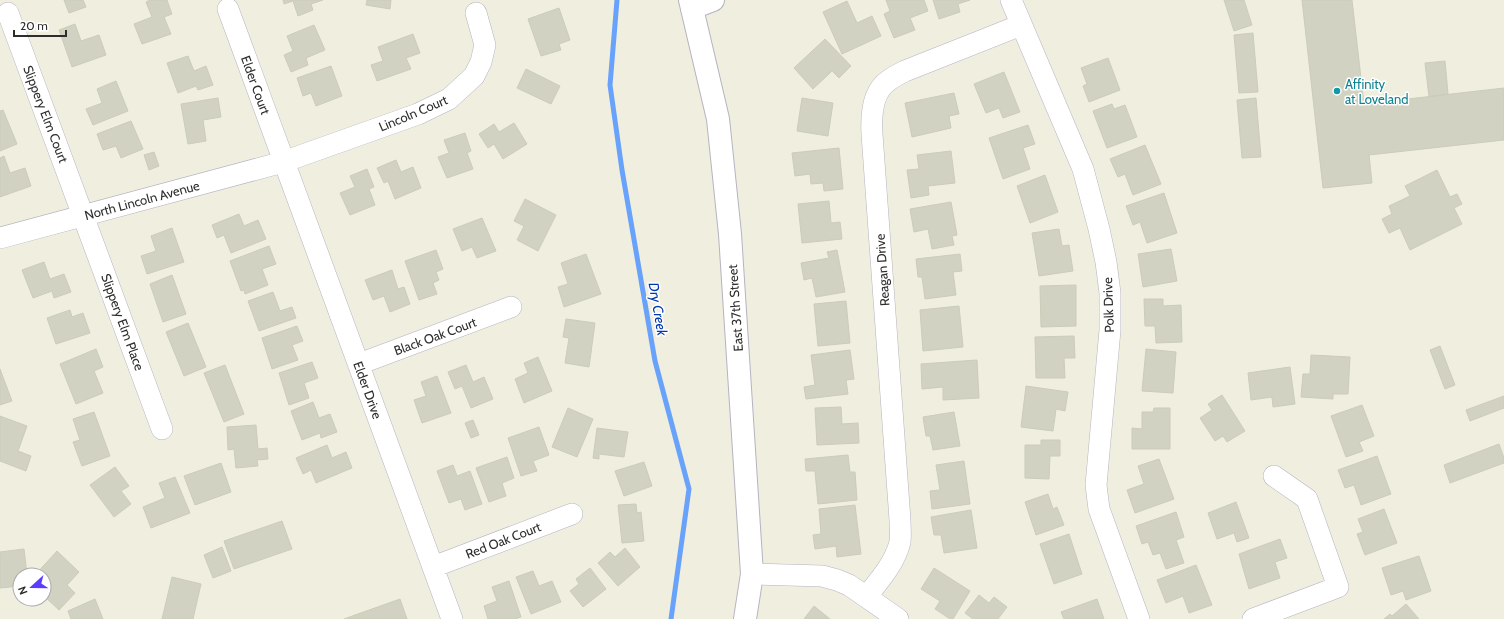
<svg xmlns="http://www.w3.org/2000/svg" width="1504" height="619" viewBox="0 0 1504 619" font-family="Cabin,sans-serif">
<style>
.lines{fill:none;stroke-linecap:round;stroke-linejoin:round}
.stream{stroke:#69a2fb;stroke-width:5}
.building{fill:#d2d2c3;stroke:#ccccb8}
.minor-casing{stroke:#b5b3c2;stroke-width:22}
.tertiary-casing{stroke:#b5b3c2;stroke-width:24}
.secondary-casing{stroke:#b5b3c2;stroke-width:24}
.minor{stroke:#fff;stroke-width:21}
.tertiary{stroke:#fff;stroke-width:22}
.secondary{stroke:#fff;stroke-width:22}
.culture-dot{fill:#0f9aa8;stroke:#fff;stroke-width:1.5}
.labels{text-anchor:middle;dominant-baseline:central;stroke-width:3;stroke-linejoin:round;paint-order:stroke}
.culture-label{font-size:13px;fill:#0d838f;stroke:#fff;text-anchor:start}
.street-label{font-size:13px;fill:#2d2d2d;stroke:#fff}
.water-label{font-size:14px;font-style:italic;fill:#0037af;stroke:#fff}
</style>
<rect width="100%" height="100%" fill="#f0eedf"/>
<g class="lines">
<path class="stream" d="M617 0 610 85 622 170 655 361 689 489 671 619"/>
</g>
<path class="building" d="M64 0H83L86 7 69 13Z
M150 0H167L172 14 164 17 171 34 142 44 134 24 152 17 146 2Z
M283 0H323L311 4 313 10 298 16 293 1 284 4Z
M367 0H391L390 9 366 5Z
M886 0H924L928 11 910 18 915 30 894 38 884 14 890 11Z
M933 0H970L958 4 960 12 939 19Z
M1224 0H1244L1252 25 1234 31Z
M1302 0H1352L1364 104 1504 88V140L1369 155 1372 183 1323 188Z
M847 1 857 23 872 16 881 36 842 54 823 12Z
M559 8 570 40 559 44 561 50 541 56 528 19Z
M75 24 81 41 99 35 106 55 72 67 59 30Z
M314 25 325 50 306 58 308 65 291 72 284 55 293 51 287 36Z
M1253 33 1258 92 1239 93 1234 35Z
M413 34 420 53 406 58 411 69 377 81 371 65 383 61 378 47Z
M825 39 851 66 839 78 832 71 813 89 794 68Z
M188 56 194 71 206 66 213 85 198 90 196 86 178 93 167 63Z
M1108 58 1120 90 1089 102 1083 86 1087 84 1081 68Z
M1445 61 1448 94 1429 97 1425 63Z
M331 66 342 96 316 106 311 93 303 96 297 78Z
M526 69 560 86 551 104 517 88Z
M1004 72 1020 112 1003 118 999 108 986 113 974 84Z
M116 81 128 111 93 125 86 109 102 103 97 89Z
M954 93 959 114 949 116 951 128 912 137 905 103Z
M218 98 221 117 203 120 206 141 188 144 181 104Z
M802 98 833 103 828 136 797 131Z
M1256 98 1261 157 1242 158 1237 100Z
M1112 104 1114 109 1125 105 1137 137 1107 148 1093 111Z
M3 110 17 144 0 151V111Z
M131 121 143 149 121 158 116 146 103 150 97 134Z
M514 123 527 144 503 159 494 144 488 148 479 134 494 124 499 132Z
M1028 125 1035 144 1023 148 1030 169 1003 179 989 138Z
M465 133 471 151 467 153 473 169 447 178 438 157 449 153 444 140Z
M1145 145 1161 184 1133 195 1125 174 1118 177 1110 159Z
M839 148 843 189 824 191 823 183 811 184 810 174 795 176 792 153Z
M951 151 955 183 928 186 929 195 911 198 907 170 919 169 917 155Z
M154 152 159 166 149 170 144 155Z
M4 156 10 173 25 168 31 186 0 197V158Z
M396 160 401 172 413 167 421 188 395 199 388 181 384 183 377 168Z
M367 169 374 187 369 189 375 205 350 215 340 193 355 187 350 176Z
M1437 170 1450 197 1457 194 1462 204 1454 208 1462 224 1410 250 1400 228 1389 233 1382 219 1392 214 1389 206 1410 196 1405 186Z
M1045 175 1058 212 1030 223 1017 186Z
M1164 193 1177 233 1147 243 1140 222 1133 225 1126 206Z
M525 199 556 215 538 251 517 240 524 226 514 221Z
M829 201 831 223 840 222 842 239 802 243 798 204Z
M951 202 957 235 952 236 954 245 932 249 928 229 914 232 910 209Z
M239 214 244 226 258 220 266 239 231 253 224 235 217 238 212 225Z
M482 218 496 251 477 258 472 247 462 251 453 229Z
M172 228 184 262 147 274 141 256 156 251 151 236Z
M1059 229 1062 246 1069 245 1073 271 1039 276 1032 233Z
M269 246 276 264 262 269 268 285 245 294 244 290 241 291 230 261Z
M1171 249 1177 281 1143 287 1138 254Z
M436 250 443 269 436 272 439 280 433 283 437 294 419 300 405 261Z
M837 250 845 292 816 297 812 278 804 280 801 263 829 258 827 252Z
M586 254 601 294 564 307 558 287 568 284 561 263Z
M960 254 962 271 953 272 956 295 925 299 922 277H918L916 259Z
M44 262 50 279 64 274 71 292 54 298 52 291 33 298 22 270Z
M392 270 398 289 404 287 410 304 390 312 384 296 373 300 365 280Z
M172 275 186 314 163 322 150 284Z
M1076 285V326L1041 327 1040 286Z
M273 292 280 311 292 307 296 318 259 331 248 301Z
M1144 299H1163V306L1181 305 1182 342 1156 343 1155 326H1145Z
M846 301 850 343 818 346 814 304Z
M959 306 963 347 923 351 920 310Z
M70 310 72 317 83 313 90 333 56 344 47 318Z
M566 319 595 323 589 367 565 363 569 338 563 337Z
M188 323 206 367 184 376 166 332Z
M297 326 303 341 292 345 298 360 272 369 262 338Z
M1074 336 1075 358H1064L1065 378H1036L1035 337Z
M1440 346 1455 385 1445 389 1430 350Z
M96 349 103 367 94 371 103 393 76 404 60 364Z
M1146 349 1176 352 1173 393 1142 391Z
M850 350 854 379 846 380 848 394 806 399 804 387 815 385 811 355Z
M1311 355 1350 357 1348 394H1333V399L1301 397 1303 374H1310Z
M538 357 552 391 524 403 515 379 528 373 524 363Z
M977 360 979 398 943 400V387L922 389 921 364Z
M312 362 318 378 304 383 309 398 289 405 279 373Z
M225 365 244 414 224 422 204 373Z
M466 365 473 382 484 377 493 399 471 408 462 386 455 389 448 372Z
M1290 367 1295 404 1273 407 1272 397 1251 400 1248 373Z
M0 369 12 401 0 405Z
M437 376 451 413 422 423 414 400 426 396 421 382Z
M1026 386 1068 392 1065 411 1056 409 1053 431 1021 427Z
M1222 395 1245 431 1227 442 1223 436 1215 441 1200 418 1212 410 1208 404Z
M1504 396V408L1470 421 1466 410Z
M313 402 319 418 330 414 337 432 321 438 320 433 302 440 291 411Z
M1362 405 1374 436 1359 442 1363 451 1346 457 1331 416Z
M841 407 842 424 858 423 859 443 817 445 815 408Z
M568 408 593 419 577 457 552 447Z
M1154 408H1170V449H1132V428L1142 429V412H1153Z
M94 412 110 456 82 466 73 442 80 440 73 419Z
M954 412 960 446 933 450 930 436H926L923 417Z
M0 416 27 426 18 451 31 456 26 471 0 461Z
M473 420 479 435 471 438 465 423Z
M256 425 258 449 267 448 268 459 257 460 258 466 236 468 234 449 228 450 227 427Z
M539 427 549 455 533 461 537 471 521 476 508 438Z
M597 428 628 432 624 457 599 454V459L593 458Z
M1041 440H1060V456H1050L1049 479 1025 478V445H1041Z
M1499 444 1504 458V463L1450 483 1444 465Z
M327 445 332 458 346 452 352 468 316 483 311 470 303 474 296 458Z
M848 455 850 472H855L857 500 818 504 815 471H806L805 459Z
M1377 456 1391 494 1361 505 1354 485 1345 488 1338 470Z
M507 457 514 478 502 483 506 496 489 502 476 468Z
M1159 459 1174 499 1135 513 1127 490 1144 484 1138 466Z
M964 461 970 504 932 509 930 491 940 490 936 465Z
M644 462 652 486 624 496 615 471Z
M221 463 231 492 195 505 184 476Z
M453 465 457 476 470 471 482 504 465 510 461 499 449 503 437 471Z
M115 467 129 486 121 491 131 504 114 517 90 485Z
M175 477 190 513 151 528 143 507 165 498 159 483Z
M1048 494 1053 509 1057 507 1064 525 1036 535 1025 502Z
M1236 502 1249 538 1237 542 1234 533 1217 539 1208 513Z
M636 504 637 513 641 512 644 541 622 543 618 505Z
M855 505 861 554 837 557 836 546 815 549 813 535 821 534 819 509Z
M1384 509 1397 543 1365 555 1357 534 1363 532 1358 519Z
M971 510 977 548 944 553 941 535H934L931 517Z
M1176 512 1184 537 1176 540 1184 563 1166 569 1160 553 1153 555 1148 542 1142 544 1136 526Z
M282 521 292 549 234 569 224 541Z
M1069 534 1082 574 1054 584 1040 544Z
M1280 539 1287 558 1275 562 1280 578 1249 589 1239 554Z
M222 547 231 571 213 578 204 555Z
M625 548 640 567 618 586 598 563 610 552 615 557Z
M24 549 27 575H20V586L0 588V552Z
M57 551 79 572 67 585 75 593 59 610 44 596V575H35Z
M1419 556 1431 591 1406 600 1403 591 1391 595 1382 568Z
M1196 565 1212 605 1189 613 1183 596 1166 603 1157 580Z
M590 568 606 589 583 607 570 591 579 584 576 579Z
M934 568 970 591 953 619H950L935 609 940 601 921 589Z
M533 571 539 586 552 581 561 602 531 614 516 577Z
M172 577 201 584 193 619H162Z
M509 581 521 617 515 619H488L484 606 497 601 492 587Z
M979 595 989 603 994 597 1007 607 998 619H973L965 613Z
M95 599 103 619H71L68 611Z
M400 599 407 619H344Z
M1097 599 1104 619H1064L1061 612Z
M1406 604 1419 619H1384L1390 614 1392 616Z
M814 606 830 619H804Z"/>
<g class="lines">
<defs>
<path id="minor" d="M1011 0 1083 169 1099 229 1106 262 1110 293V330L1096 485 1099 509 1139 619
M228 9 452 619
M8 13 162 429
M0 238 283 162 418 114 449 99 474 76 481 62 485 45 476 13
M359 364 511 307
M433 567 572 514
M752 574 822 576 837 580 849 585 898 619
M866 597C879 581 895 563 900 542 901 535 900 527 900 520L872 134C871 117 872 92 888 81 893 77 899 74 905 71L1021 25
M1253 619 1338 587 1307 499 1274 476"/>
<path id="tertiary" d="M692 8 713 0"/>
<path id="secondary" d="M690 0 718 119 730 234 752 574 745 619"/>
</defs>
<use href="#minor" class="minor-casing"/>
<use href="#tertiary" class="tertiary-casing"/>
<use href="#secondary" class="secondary-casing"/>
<use href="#minor" class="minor"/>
<use href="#tertiary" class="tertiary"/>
<use href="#secondary" class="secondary"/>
</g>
<circle class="culture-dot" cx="1337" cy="91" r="4"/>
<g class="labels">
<g class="culture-label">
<text x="1345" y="84">Affinity<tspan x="1345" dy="15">at Loveland</tspan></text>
</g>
<g class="street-label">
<text transform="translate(256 85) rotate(70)">Elder Court</text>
<text transform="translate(413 113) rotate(-23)">Lincoln Court</text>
<text transform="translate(46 114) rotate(69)">Slippery Elm Court</text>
<text transform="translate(142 200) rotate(-15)">North Lincoln Avenue</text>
<text transform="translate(882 270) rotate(-94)">Reagan Drive</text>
<text transform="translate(1108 305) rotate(-92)">Polk Drive</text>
<text transform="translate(735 308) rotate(-94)">East 37th Street</text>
<text transform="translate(123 322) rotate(70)">Slippery Elm Place</text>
<text transform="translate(435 336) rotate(-20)">Black Oak Court</text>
<text transform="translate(368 390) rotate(70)">Elder Drive</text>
<text transform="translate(503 540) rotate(-21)">Red Oak Court</text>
</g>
<g class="water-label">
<text transform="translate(658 309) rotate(80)">Dry Creek</text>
</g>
</g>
<g transform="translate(32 587) rotate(249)"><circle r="19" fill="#ffffff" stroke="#ababab"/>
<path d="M0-3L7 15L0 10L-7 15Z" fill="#5b3dff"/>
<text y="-6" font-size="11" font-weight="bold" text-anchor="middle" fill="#2d2d2d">N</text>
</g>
<path d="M14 30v6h52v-6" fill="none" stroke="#2d2d2d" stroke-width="2"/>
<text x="20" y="30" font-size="12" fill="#2d2d2d" stroke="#ffffff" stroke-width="3" paint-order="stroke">20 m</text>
</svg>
